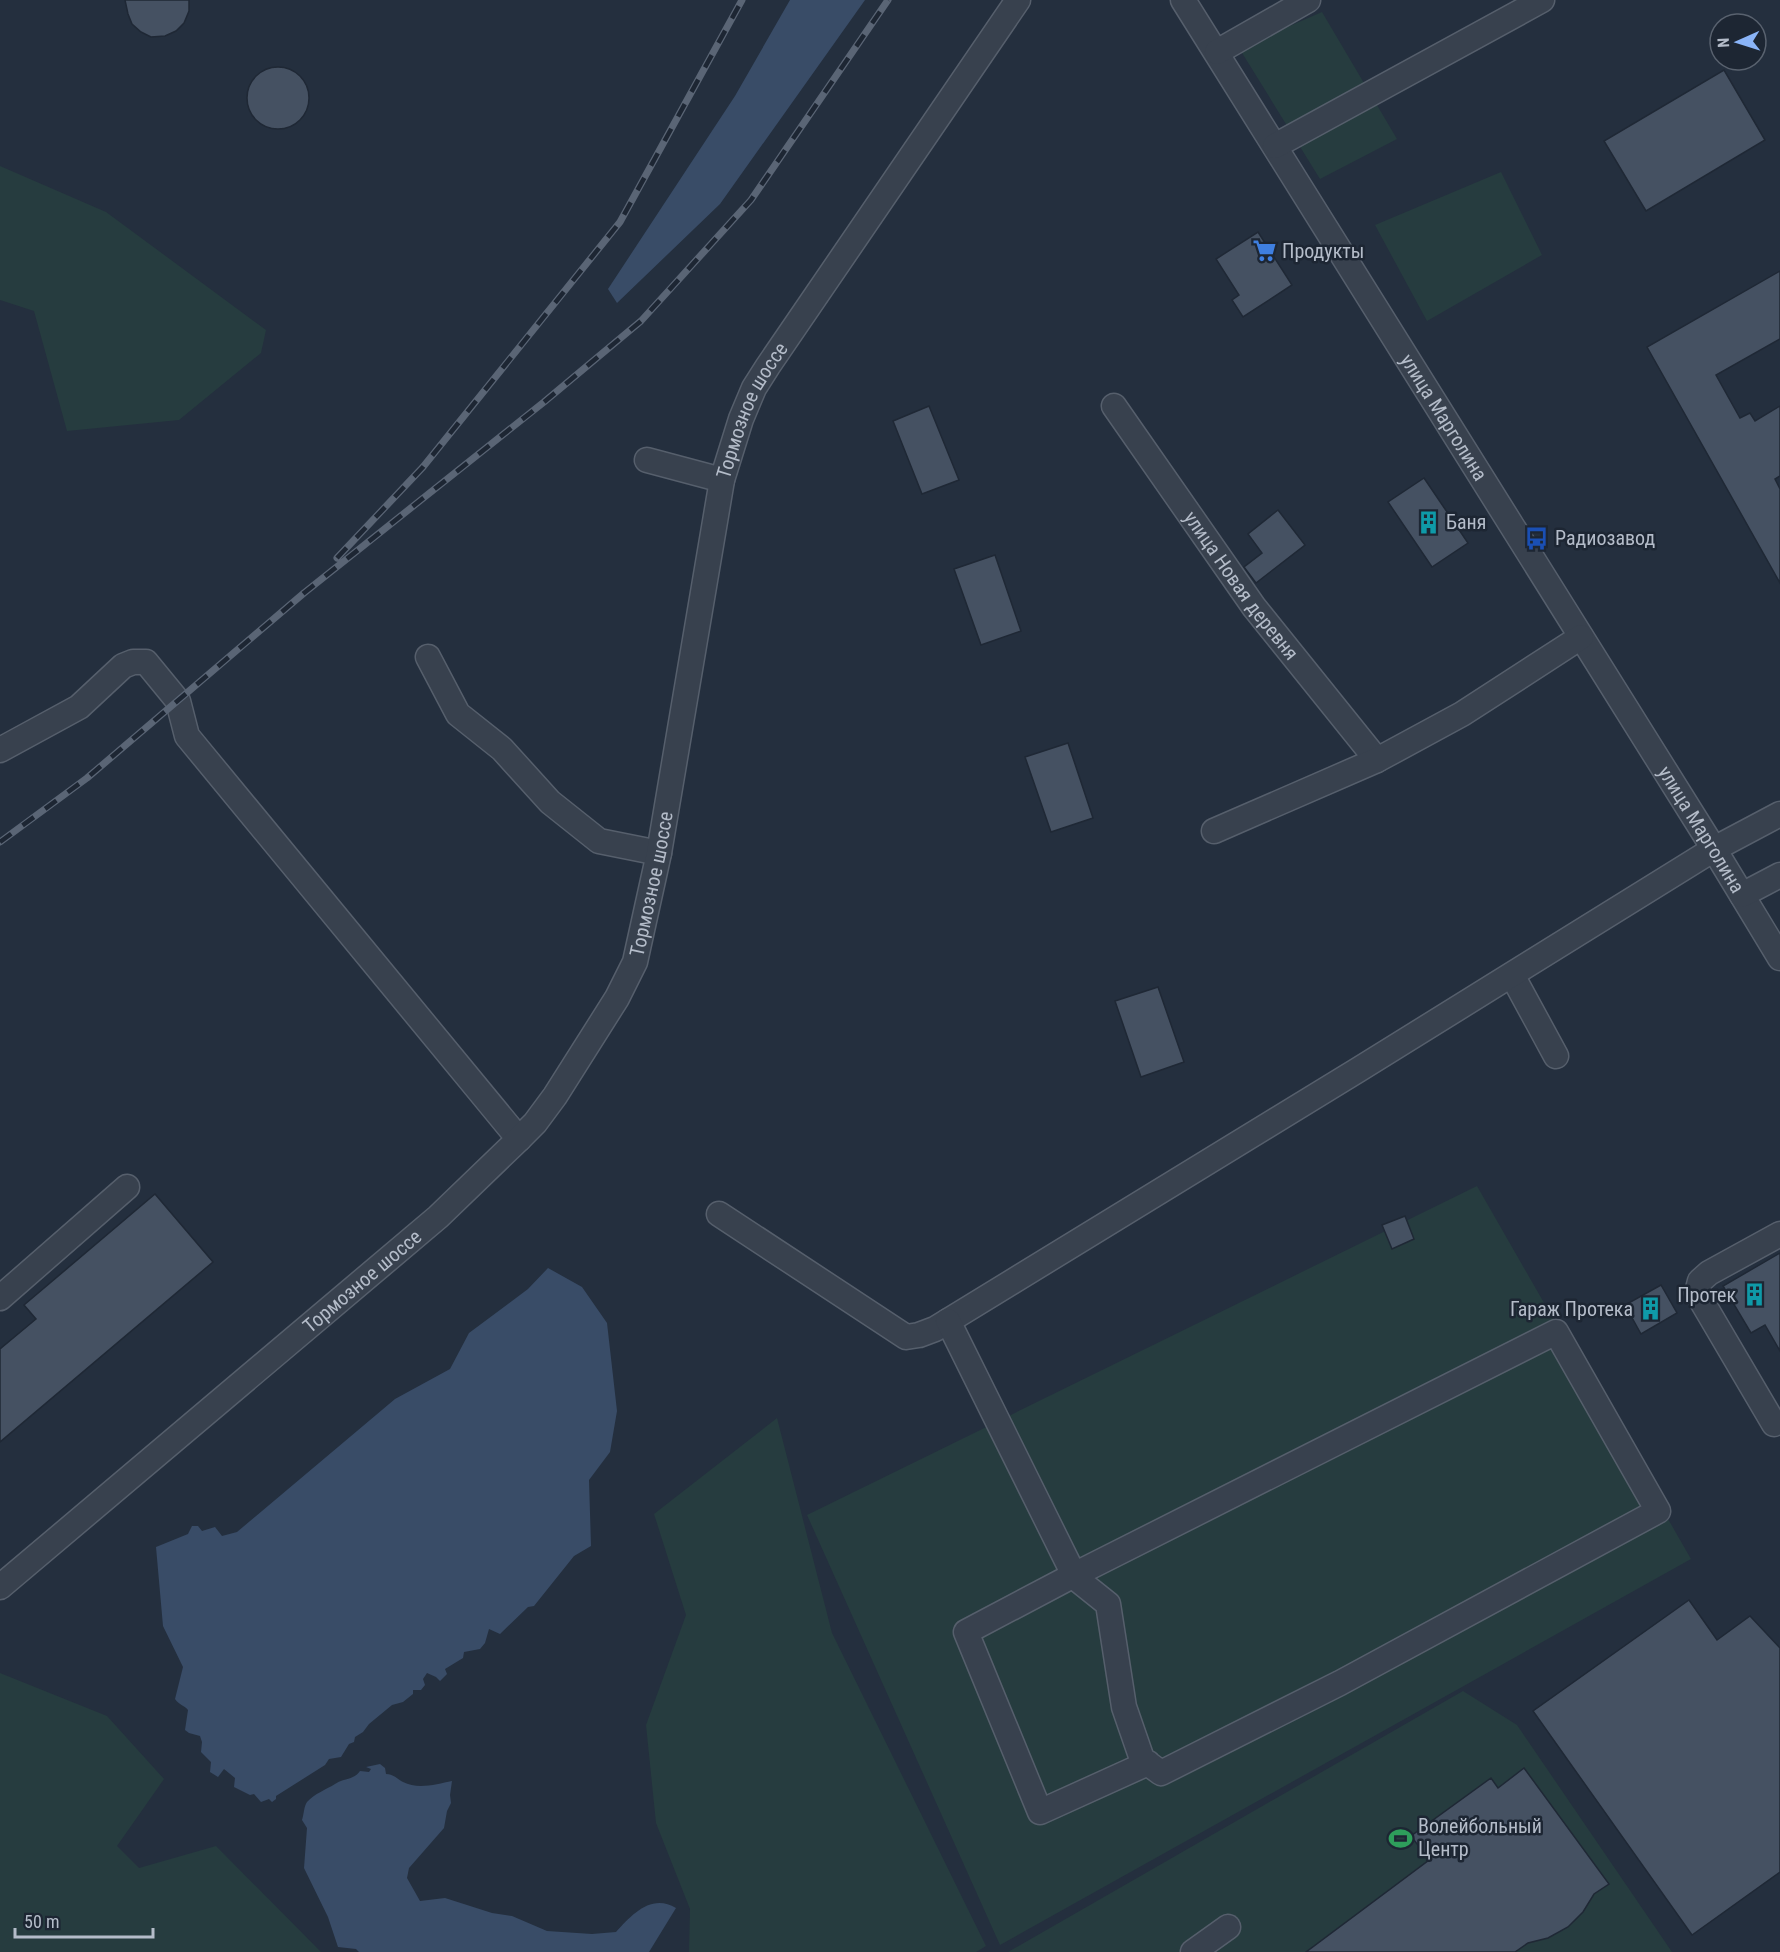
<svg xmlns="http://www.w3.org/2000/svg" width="1780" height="1952" viewBox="0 0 1780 1952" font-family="'Roboto Condensed',sans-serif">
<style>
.green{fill:#263c3f}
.water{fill:#394c67}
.building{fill:#455162;stroke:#1f2835;stroke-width:1.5}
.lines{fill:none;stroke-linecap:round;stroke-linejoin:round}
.minor-casing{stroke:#565f6c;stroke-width:27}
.minor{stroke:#38414e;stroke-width:24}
.rail-casing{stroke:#5a6575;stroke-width:7}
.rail{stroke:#1d2633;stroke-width:4.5;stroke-dasharray:14;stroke-linecap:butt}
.labels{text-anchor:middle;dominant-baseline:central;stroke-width:5;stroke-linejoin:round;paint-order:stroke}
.poi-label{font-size:20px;fill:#b4bcc9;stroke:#1d2633;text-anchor:start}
.street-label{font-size:20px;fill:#b4bcc9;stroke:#1d2633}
</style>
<rect width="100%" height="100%" fill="#242f3e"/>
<path class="green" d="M1322 12 1397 139 1320 179 1239 48Z
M0 166 106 212 266 330 261 353 179 420 67 431 34 311 0 300Z
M1501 172 1542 255 1427 321 1375 225Z
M1477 1186 1691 1559 1000 1945 807 1515Z
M777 1418 832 1633 986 1946 976 1952H689L690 1909 656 1823 646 1725 686 1615 654 1514Z
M0 1673 107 1716 164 1779 117 1846 139 1868 216 1846 321 1952H0Z
M1463 1691 1517 1725 1672 1952H1008Z"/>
<path class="water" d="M790 0H865L720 204 617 303 608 289 735 96Z
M548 1268 582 1287 607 1323 617 1411 610 1452 589 1480 591 1546 574 1556 534 1606 528 1607 500 1634 489 1629 485 1643 480 1649 464 1652 463 1658 445 1669 447 1674 440 1681 436 1677 427 1673 423 1679 425 1685 421 1690H413V1694L403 1702 392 1705 369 1724 363 1732 355 1737 354 1742 349 1744 341 1757 329 1759 325 1765 276 1796V1799L272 1802 269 1799 261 1802 254 1794 250 1795 234 1787 235 1778 224 1769 218 1777 210 1772 211 1762 201 1752 202 1742 200 1736 189 1733 185 1730 188 1710C184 1705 179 1705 175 1699L183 1667 163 1626 156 1547 188 1534 192 1526H198L202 1531 215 1527 222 1536 237 1532 395 1399 450 1369 469 1333 528 1289Z
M380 1764 385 1768 386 1774C395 1775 396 1778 403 1782 418 1790 437 1784 452 1781L450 1795 451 1803 447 1811 444 1828 409 1868 407 1878 420 1901 445 1898 492 1913 512 1916 547 1931 592 1934 616 1932C632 1914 652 1893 676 1908L649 1952H359L356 1949 338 1947 328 1917 304 1868 307 1828 302 1820C304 1814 304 1806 307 1802 314 1794 327 1789 335 1784 344 1778 354 1780 360 1771L369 1772 371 1769 366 1767Z"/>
<path class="building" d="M125 0H189V11L184 23 176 31 165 36 151 37 141 32 132 24 128 14Z
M247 98a31 31 0 1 1 62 0a31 31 0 1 1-62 0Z
M1724 70 1765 140 1646 211 1604 141Z
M1258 232 1292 285 1243 317 1232 300 1239 295 1216 259Z
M1780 271V339L1716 375 1740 418 1750 413 1755 421 1780 406V476L1775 479 1780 489V583L1647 347Z
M929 406 959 480 922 494 893 421Z
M1424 478 1468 543 1432 567 1388 502Z
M1278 510 1305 545 1256 583 1244 567 1262 553 1248 534Z
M995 555 1021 631 981 645 954 569Z
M1068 743 1093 818 1051 832 1025 757Z
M1158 987 1184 1062 1141 1077 1115 1001Z
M155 1194 213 1262 0 1442V1349L36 1319 24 1305Z
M1405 1216 1414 1239 1392 1249 1382 1225Z
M1780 1253V1351L1765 1325 1751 1333 1723 1286Z
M1661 1285 1677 1313 1641 1334 1625 1305Z
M1689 1600 1717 1640 1750 1616 1780 1648V1872L1692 1935 1533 1711Z
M1524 1768 1609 1884 1594 1894 1583 1912 1568 1927 1548 1938 1528 1943 1515 1952H1306L1429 1860 1411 1836 1491 1778 1498 1788Z"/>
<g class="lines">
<defs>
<g id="minor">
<path id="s1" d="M1183 0 1714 849 1780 958"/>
<path d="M1217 52 1308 0"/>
<path d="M1275 146 1542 0"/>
<path id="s2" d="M1114 406 1254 607 1377 760"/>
<path d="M647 460 722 480"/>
<path d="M428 657 458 714 502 749 550 802 599 841 659 853"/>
<path d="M0 750 79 707 123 666 133 662H146L178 701 187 736 519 1139"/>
<path d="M1214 831 1377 760 1462 714 1581 637"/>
<path d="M1742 895 1780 875"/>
<path d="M1512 975 1556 1056"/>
<path d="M719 1214 906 1337 919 1335 935 1329 1358 1070 1714 849 1780 814"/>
<path d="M0 1298 127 1187"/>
<path d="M948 1321 1074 1575 1556 1332 1658 1511 1340 1683 1161 1773 1142 1759 1124 1707 1108 1604 1078 1580 1074 1575 966 1632 1040 1812 1148 1763"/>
<path d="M1774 1424 1697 1293 1700 1281 1709 1273 1780 1234"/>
<path id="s3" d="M0 1587 438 1217 519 1139 535 1123 555 1096 617 998 635 962 659 853 722 480 741 419 754 388 768 366 1018 0"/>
<path d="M1193 1952 1228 1927"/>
</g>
</defs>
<use href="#minor" class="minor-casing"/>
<use href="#minor" class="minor"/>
<defs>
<path id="rail" d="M337 558 423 467 620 222 742 0
M0 842 87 778 304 593 544 402 641 321 751 200 888 0"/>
</defs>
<use href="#rail" class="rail-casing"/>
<use href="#rail" class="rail"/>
</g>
<defs>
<symbol id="supermarket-bare" viewBox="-9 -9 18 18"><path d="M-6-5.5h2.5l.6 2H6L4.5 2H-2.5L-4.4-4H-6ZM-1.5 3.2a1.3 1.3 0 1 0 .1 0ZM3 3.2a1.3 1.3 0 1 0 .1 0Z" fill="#3f7fe0" stroke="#1d2633" stroke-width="2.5" paint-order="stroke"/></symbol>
<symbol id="building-bare" viewBox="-9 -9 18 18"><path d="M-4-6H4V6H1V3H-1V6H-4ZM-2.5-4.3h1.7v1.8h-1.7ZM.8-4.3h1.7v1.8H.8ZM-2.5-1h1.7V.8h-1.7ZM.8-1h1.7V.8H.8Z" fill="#0f9aa8" stroke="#1d2633" stroke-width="2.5" paint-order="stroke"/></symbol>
<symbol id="bus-bare" viewBox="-9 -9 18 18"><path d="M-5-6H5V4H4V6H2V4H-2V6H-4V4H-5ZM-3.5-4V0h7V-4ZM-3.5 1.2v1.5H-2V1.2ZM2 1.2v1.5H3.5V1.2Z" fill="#1a4fb4" stroke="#1d2633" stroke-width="2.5" paint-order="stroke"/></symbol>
<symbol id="stadium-bare" viewBox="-9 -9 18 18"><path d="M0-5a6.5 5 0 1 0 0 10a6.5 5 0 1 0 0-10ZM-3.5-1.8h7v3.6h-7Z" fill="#2e9e5b" stroke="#1d2633" stroke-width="2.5" paint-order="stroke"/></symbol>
</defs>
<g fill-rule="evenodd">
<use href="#supermarket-bare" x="1248" y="234" width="33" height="33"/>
<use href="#building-bare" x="1412" y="506" width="33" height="33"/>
<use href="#bus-bare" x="1520" y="522" width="33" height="33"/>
<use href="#building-bare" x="1738" y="1278" width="33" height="33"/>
<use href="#building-bare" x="1634" y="1292" width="33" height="33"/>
<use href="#stadium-bare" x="1384" y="1822" width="33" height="33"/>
</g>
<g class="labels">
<g class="poi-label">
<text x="1282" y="251">Продукты</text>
<text x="1446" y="522">Баня</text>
<text x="1555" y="538">Радиозавод</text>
<text x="1736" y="1295" text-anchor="end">Протек</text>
<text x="1633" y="1309" text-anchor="end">Гараж Протека</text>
<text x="1418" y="1826">Волейбольный<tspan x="1418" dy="23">Центр</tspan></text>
</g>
<g class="street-label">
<text stroke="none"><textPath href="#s3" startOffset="1464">Тормозное шоссе</textPath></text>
<text stroke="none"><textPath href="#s1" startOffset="492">улица Марголина</textPath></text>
<text stroke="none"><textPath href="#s2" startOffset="220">улица Новая деревня</textPath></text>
<text stroke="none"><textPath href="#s1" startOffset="978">улица Марголина</textPath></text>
<text stroke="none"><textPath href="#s3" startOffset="978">Тормозное шоссе</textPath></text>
<text stroke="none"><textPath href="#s3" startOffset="474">Тормозное шоссе</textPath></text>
</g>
</g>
<g transform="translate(1738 42) rotate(267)"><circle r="28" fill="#1d2633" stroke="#59626f" stroke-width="1.5"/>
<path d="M0-4.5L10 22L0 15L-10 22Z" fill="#8ab4f8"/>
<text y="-9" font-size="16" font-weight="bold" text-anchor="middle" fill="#b4bcc9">N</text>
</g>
<path d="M15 1928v9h138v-9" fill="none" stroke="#b4bcc9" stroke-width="3"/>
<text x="24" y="1928" font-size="18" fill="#b4bcc9" stroke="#1d2633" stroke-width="4.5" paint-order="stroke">50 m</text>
</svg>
